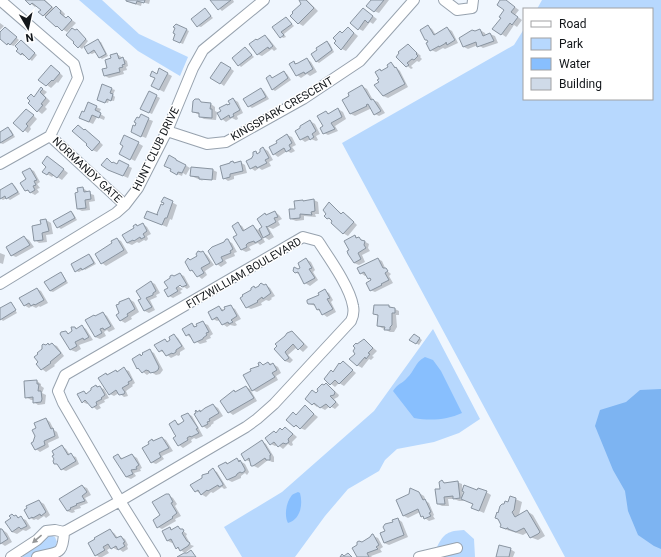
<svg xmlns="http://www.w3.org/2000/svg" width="661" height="557" viewBox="0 0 661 557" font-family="Roboto,sans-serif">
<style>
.green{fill:#b7d8fe}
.forest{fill:#7db4f2}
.water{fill:#88bffe}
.shadow{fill:#0003}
.building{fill:#cfdae8;stroke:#8994a0}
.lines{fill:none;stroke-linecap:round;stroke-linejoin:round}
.minor-casing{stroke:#97a2ae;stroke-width:12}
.minor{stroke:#fff;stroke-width:10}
.oneway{fill:#959798}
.labels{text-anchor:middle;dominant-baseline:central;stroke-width:3;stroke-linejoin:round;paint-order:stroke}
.street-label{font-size:11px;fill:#13171b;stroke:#fff}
</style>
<rect width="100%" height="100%" fill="#eff6fe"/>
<path class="green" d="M79 0H102L139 34 188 57 180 76 138 51Z
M542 0H661V557H565L342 143 514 45 524 29V99H652V9H537Z
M433 329 480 419 459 433 434 442 397 449 385 460 379 471 348 489 325 516 295 557H242L224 527 282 492 374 411Z
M464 530 474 539 475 557H440L437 547C444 533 448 531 464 530Z
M50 535 55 537 57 542 55 548 40 552 31 557H23V555L35 548 45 537Z"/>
<path class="forest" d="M661 389V549L654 546 638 535 628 511 625 491 613 470 595 426 600 410 626 402 640 390Z"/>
<path class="water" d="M425 357 433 360 441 371 462 413C447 420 430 421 414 418L393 391C398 383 402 384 407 378 415 371 414 363 425 357Z
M298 492 300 493C303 504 301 519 288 523 284 516 286 502 292 495 293 494 296 493 298 492Z"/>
<path class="shadow" d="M26 0H45L55 9 56 7 61 10 65 14 64 16 67 19 68 17 76 23 67 32 57 26 40 12 42 10 37 5 35 7Z
M127 0H150L149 4 142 2 141 6 131 3Z
M211 0H233L234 2 222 11Z
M300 0H307L318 11 303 26 298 23 302 4Z
M372 0H389L379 13 374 11Z
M501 0H505L519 10 515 15 522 20 517 27 514 25 506 37 494 29 502 17 505 10Z
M363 9 377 19 373 24 370 22 363 31 359 29Z
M205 10 213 18 201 27 198 26Z
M286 18 294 26 284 34 286 37 283 38 273 27Z
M0 23 4 26 0 30Z
M177 25 189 31 183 44 174 40 177 34Z
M428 26 432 29 436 35 447 28 452 31 458 43 445 49 443 48 436 52 431 50 430 42 426 40Z
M348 28 358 36 346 51 342 49 343 34Z
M8 30 19 40 14 46 8 44 0 38V34Z
M77 30 88 41 82 49 74 43Z
M480 30 485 33 486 36 490 34 495 36 498 43 483 48 478 45 468 49 464 47Z
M265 36 269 39 277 49 274 51 272 49 262 56 257 54Z
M98 41 101 42 108 56 102 59 99 57 96 52 92 54 89 53Z
M327 42 330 44 334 52 319 63 316 61Z
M23 43 37 55 32 61 25 55 24 56 21 54Z
M408 45 421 56 420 57 422 59 419 62 417 61 411 66 413 68 411 69 397 57Z
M246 49 254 57 241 67 239 65Z
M117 54 127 61 128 66 126 67 127 70 123 71 124 74 109 78 105 76 112 59Z
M307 59 311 62 317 72 310 76 307 74 301 78 297 75 294 62 297 64Z
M391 63 400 71 408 87 388 98 383 96 380 70 382 71 389 68Z
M226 65 234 71 224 86 220 83Z
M52 66 63 76 58 83 57 82 51 88 40 80Z
M160 70 172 76 164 92 156 88 157 75Z
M284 72 287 74 291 80 275 91 272 89 270 77 273 78Z
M103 86 115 90 113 95 115 97 114 101 109 100 108 103 101 101Z
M362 86 367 89 373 100 378 102 385 113 379 116 375 114 372 108 355 116 351 114 343 100Z
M41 88 47 92 44 95 50 101 45 107 47 109 42 114 38 111 31 95 35 97Z
M261 89 264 91 269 99 252 108 249 106Z
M149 92 160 98 152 114 141 109Z
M233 99 238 102 243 113 237 116 238 119 236 120 232 118 226 122 222 119V112L227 105 228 106 231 104Z
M199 100 204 104H211L215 107V111L217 112 216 120 204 119 200 117V115L193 112Z
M96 107 101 109 99 113 105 117 104 120 97 117 93 124 84 120 85 113Z
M338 109 343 112 346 119 335 126 338 131 328 135 324 133 326 112 329 114Z
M31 113 37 119 30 127 31 129 28 133 15 123Z
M139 119H148L153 121 146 138 136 134V127Z
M310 121 315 124 320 134 316 136 318 140 316 141 311 139 305 142 301 139Z
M78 126 90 133 103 145 97 152 92 150Z
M8 129 11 130 15 137 3 144 0 143V133Z
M287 135 292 137 296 145 292 147 295 151 291 153 287 151 278 157 274 154 278 143Z
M138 143 143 146 135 161 125 156Z
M263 148 268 151 273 160 269 162 271 166 262 170 259 168 255 171 251 168 256 152 259 154Z
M170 156 190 168 186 175 183 173 182 176 175 173 172 169Z
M52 160 68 173 62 180 54 175 52 177 47 174Z
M107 160 117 165 128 166 132 168 128 178 108 169Z
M233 162 236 163 240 162 245 165 247 173 234 176V179L228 181 224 178Z
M30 169 34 171 40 182 37 184 40 188 37 189 39 192 35 195 26 190Z
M213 170 217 172 216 180 201 179 203 181 191 176Z
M12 184 15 186 20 194 10 200 7 198 3 200 0 198V191Z
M83 188 87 191 88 193 94 195 95 201 89 202 90 210 82 211 78 209Z
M164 198 177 205 172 220 170 219 167 227 145 218H160L165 203Z
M314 200 318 202 319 214H315L316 217 304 216V220L296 221 291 219 296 210 304 202Z
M329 203 342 214 348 216 357 225 348 236 343 233 333 222 328 218Z
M71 212 73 213 77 220 61 229 58 227Z
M275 212 279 215 282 219 278 221 280 225 273 229 268 227 274 237 269 240 261 235 265 242 260 245 258 243 253 245 249 247 251 250 246 252 242 250 235 237 238 235V224L242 226 245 231 253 226 258 230 263 228 265 214 268 216Z
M46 220 51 223 53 234 46 235 47 242 39 243 35 240 42 225Z
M143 224 147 227 151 234 147 236 148 239 146 241 144 240 139 243 137 242 132 245 127 243 136 226 138 227Z
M355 236 369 244 368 248 370 251 362 255 365 262 359 265 354 263Z
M24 237 29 240 34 247 16 257 11 255Z
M117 239 121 241 128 253 106 266 102 263Z
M226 240 232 243 237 252 234 253 235 256 225 260 227 263 221 267 217 264 216 248Z
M203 252 207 255 214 265 205 271 207 275 202 279 191 270 190 261Z
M0 253 5 255 3 264 0 263Z
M89 255 91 256 96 264 85 270 84 269 79 272 76 271Z
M306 259 311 262 315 270 313 272 318 280 310 286 305 283 300 275 295 272 301 268Z
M378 259 382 261 386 270 391 274 389 276 393 283 375 292 370 290 373 281 368 278 367 275 365 276 361 273Z
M61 273 63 275 68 283 53 292 50 291Z
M180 274 184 276 190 287 187 289 184 287 183 288V286L175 282 174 284 183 289 180 291 182 293 173 298 169 296V288L171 279Z
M151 282 155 284 160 293 156 295 157 297 150 300 155 310 149 313 145 311 139 301 142 299Z
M266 285 270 288 275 296 271 298 272 299 269 301 266 300 261 303 262 305 251 309 246 307 256 289Z
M37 289 41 291 48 303 40 307 39 306 36 308 32 306 29 308 24 305Z
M325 291 329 293 333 300 331 302 336 312 327 317 318 310 316 306 309 304 320 296Z
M129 299 134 302 139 312 131 317 132 319 125 323 120 320V313Z
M11 303 17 313 3 321 0 318V310Z
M389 306 399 311V315H396L397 327 394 332H390L378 326 379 316 374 314Z
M219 307 224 310 231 307 235 309 241 319 235 322 237 325 235 326 230 325 227 327 223 324 220 320 217 321 213 319Z
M103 313 107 316 115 329 109 332 107 330 104 332 106 336 100 339 95 337 96 317Z
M203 323 208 325 213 334 210 336 211 338 206 340 207 342 200 344 187 335 192 324 199 329Z
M82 326 86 329 93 340 79 345 81 349 76 352 71 350 62 334 66 332 70 334 75 328 77 329Z
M292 332 296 335 308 347 303 352 297 347 288 355 293 360 290 363 285 361 275 350Z
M174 335 178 338 185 349 180 352V355L178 356 177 355 171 358 165 353 160 351 165 340 168 342 172 340Z
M414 335 422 340 419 345 411 340Z
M364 340 377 351 372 356 374 357 371 360 369 359 362 368 357 365 356 354 358 345Z
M52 344 57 346 64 356 54 365 55 366 46 372 42 369 50 346Z
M150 351 154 353 163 370 160 374 156 375 151 372 147 375 138 368 141 356Z
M343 362 356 373 344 386 339 383 335 387 325 379 333 373Z
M260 363 264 365 268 363 273 364 278 367 281 373 276 376 278 380 257 392 252 390Z
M124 369 129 371 135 383 132 385 133 386 126 391 128 396 124 397 119 393 114 396 110 394 106 374 108 375 116 371 118 372Z
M37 381 41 384V386L44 388 42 393 46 395 45 404 38 405 34 402V400H31L26 397Z
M327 384 339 395 338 397 334 399 339 405 335 409 330 406 325 410 318 406 317 407 313 404 306 399 317 394Z
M96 386 104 389 109 398 104 400 105 402 99 405 101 408 97 410 89 403 87 404 83 402 84 392 88 394Z
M246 387 250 389 257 401 233 415 229 412 234 391 236 393Z
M213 405 218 408 223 416 213 422 214 423 211 425V426L207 429 203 426 200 411 201 412Z
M305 407 318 417 305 430 295 426 288 420 294 413 297 415Z
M188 414 192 416 203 436 196 439 194 438 191 440 192 442 183 448 179 445 175 422 180 424 186 421Z
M46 419 50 422 54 430 57 432 59 438 48 443 49 447 40 452 36 449 38 428Z
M282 431H290L297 437 292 442 293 445 291 446 288 444 283 449 278 445 275 446 271 444 276 433Z
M162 438 166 440 173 451 162 456 164 459 156 464 151 462 150 444 152 440 154 441Z
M262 441 266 444 274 457V462H272L268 460 258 468 252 465 251 462 246 460Z
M62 446 66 449 70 455 76 457 79 464 66 471 61 469 55 455Z
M118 455 123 459 132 455 137 458 142 468 140 469 141 471 134 473 136 476 131 479 126 477Z
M237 459 245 464 249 472 247 475 245 473 241 476V478L232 482 228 480 220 467 226 463 229 464Z
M213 470 217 472 227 488 224 489 222 487 213 493 211 492 206 497 196 491 203 479 211 474Z
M442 481 445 483 457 482 462 484 463 497 477 491 486 492 491 495 484 513 472 508 474 504 463 499 464 501H459L454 499H448L449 506H442L438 504Z
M82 486 87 488 91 495 85 498 88 503 80 506 81 508 74 510 75 512 72 513 67 511Z
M419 493 424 496 426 501 429 503 434 515 433 516 435 519 429 521 422 516 420 512 408 518 404 516 397 501Z
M168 495 173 498 177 504 175 506 181 516 175 519 176 521 162 529 158 527Z
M511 497 522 502 519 515 527 511 533 515 545 536 538 540 530 537 528 532 523 535 507 530 501 527Z
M39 501 44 504 50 515 46 518 44 516 38 520 36 519 34 520 30 518Z
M16 516 26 520 31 528 26 531 23 530 17 534 12 532 7 522Z
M398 519 402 522 408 537 389 545 384 543 387 531Z
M178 527 187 534 186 536 191 545 194 546 185 553 177 548 174 542 172 543 168 541 164 532 170 528 173 530Z
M0 528 7 533 12 542 5 546 2 544H0Z
M110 531 114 533 118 538 121 537 125 539 128 545 127 546 128 549 123 552 119 549 117 550 112 547 107 550 109 553 102 557H99L96 555Z
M373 536 378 538 383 547 380 549 382 552 371 556 372 557H358L362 543Z
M510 549 515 552 513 557H497Z"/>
<path class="building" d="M25 0H44L52 7 43 16 38 12 41 10 32 3 30 5Z
M126 0H145L144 3 137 1 136 4 126 1Z
M210 0H231L218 10Z
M299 0H306L314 8 298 24 290 16 293 13 292 12 301 4Z
M371 0H384L374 12 366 6Z
M500 0H506L515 7 511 12 518 17 512 25 510 23 501 35 492 29 501 18 499 17 504 10 497 5Z
M56 6 61 11 60 13 66 18 68 16 72 20 62 31 57 26 56 27 45 17Z
M205 8 211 16 197 27 191 19Z
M363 8 373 16 368 23 365 20 358 30 350 23Z
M286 17 292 24 281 32 284 35 280 38 272 27Z
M176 24 187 29 180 43 173 40 175 34 173 33 175 28 173 27Z
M428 25 434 35 447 27 455 40 447 45 446 42V43L439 47V46L430 51 426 43 428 42 427 40H425L420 30Z
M5 27 17 37 10 45 8 43 7 45 0 39V32Z
M348 27 354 33 341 50 334 43 336 41 333 38 340 31 342 33Z
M72 28 75 30 77 29 86 39 78 48 73 43 74 42 66 35Z
M480 29 483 36 490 33 494 41 477 47 476 42 463 47 459 38 472 30 475 31Z
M265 35 273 46 269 49 268 47 257 55 249 44 256 39 257 40Z
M98 39 106 54 99 58 94 50 88 54 84 47Z
M21 40 35 53 29 60 22 53 21 55 16 51 18 49 15 46Z
M327 41 332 50 316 62 311 54 317 50 316 48Z
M408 44 417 53 416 54 418 56 414 60 412 59 407 63 409 65 406 67 396 57 399 53 398 52Z
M245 47 252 55 238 66 232 58Z
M117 53 119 59 123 57 125 64 122 65 123 67 119 68 120 72 104 76 102 69 107 68 105 60 111 58 110 55Z
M307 58 313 69 305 74 304 72 296 76 289 64 294 61 295 64 298 63Z
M221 62 231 68 220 84 210 78Z
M391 62 395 68 396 67 405 84 383 96 374 85 379 82 377 80 379 79 375 72 380 69 381 71 388 67 387 65Z
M51 65 60 73 53 81 52 80 46 86 38 80Z
M159 68 168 73 159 90 151 86 155 78 150 76 152 71 157 74Z
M284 71 288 78 272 90 266 78 270 75 272 78Z
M102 84 112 88 110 93 113 94 111 101 107 99 105 103 97 100Z
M362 85 371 100 373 99 381 111 374 115 368 104 366 105 367 106 350 114 342 100 349 96 348 93Z
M41 87 43 89 40 92 46 98 41 104 43 105 37 112 28 103 30 101 27 98 31 94 34 97Z
M261 88 266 97 248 107 243 99Z
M149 91 157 95 149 113 140 109Z
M233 98 240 110 233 114 234 116 230 118 229 115 221 120 217 113 221 111 219 108 227 104V105L230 104 228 101Z
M195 99H199L201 102 211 103 210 109H212V118L199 117V113L192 112 193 101Z
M88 102 97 106 95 110 101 113 99 118 92 115 89 122 79 118 82 111 84 112Z
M338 108 342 117 331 123 335 129 323 134 320 128 323 126 317 116 326 111 328 114Z
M26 109 34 115 26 124 28 126 23 132 13 123Z
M141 114 149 118 141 137 131 132 133 125 135 126 136 123 134 122 137 117 139 118Z
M310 120 316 131 312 134 314 137 310 140 308 136 300 140 295 131 300 128V126Z
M78 125 84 130 85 129 100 142 92 151 86 145 87 144 72 131Z
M8 127 13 135 0 143V132Z
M287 134 292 143 289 145 291 149 286 152 284 148 273 155 269 147 277 143 276 141Z
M124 135 139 142 130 160 119 154 123 146 120 144Z
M263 147 269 158 265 160 267 163 257 168 256 166 250 169 246 161 252 158V157L253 156V152L256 151 257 154 260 152V149Z
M169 155 176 159V160L186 165 182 173 178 172 177 175 170 171 171 169 164 166Z
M47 156 64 169 57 178 49 172 47 175 42 172 46 167 42 163Z
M107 158 112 163 113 162 117 164 119 160 129 165 123 176 108 170 101 165Z
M233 161 234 163 241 161 243 171 230 174V177L223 179 220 166 230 163V162Z
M191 167 213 169 212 180 199 179V177L190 176Z
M30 168 37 180 34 181 36 185 33 186 35 190 30 193 28 190 25 191 20 183 26 179 22 172Z
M12 183 18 192 6 199 5 196 0 199V190Z
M83 187 84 192 90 191 91 199 85 200 86 208 77 209 75 193 78 192 77 188Z
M164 197 173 201 167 218H165L162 225 144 218 147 211 158 215 157 214 161 204 163 205 164 203 161 202Z
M314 199 315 211 311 212 312 215 300 214V218L290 219 289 209H295L294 201 303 200V201Z
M329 202 341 214 343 212 354 222 343 234 331 223 332 221 329 218 327 219 324 216 326 214 323 210Z
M71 211 75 218 57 228 53 221Z
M275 211 278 217 274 218 276 222 267 227 266 226 270 234 263 238 259 229 262 227 257 219 265 213 266 215Z
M46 219 49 231 42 233 43 240 34 241 32 226 41 224 40 220Z
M238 222 243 231 253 225 262 239 255 243 254 241 248 243 246 245 247 247 241 250 233 237 237 235 232 226Z
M143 223 147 231 143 234 145 237 141 239 140 237 134 241 133 240 127 243 122 235 134 228 133 226 136 224 137 226Z
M355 235 356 238 359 237 361 240 365 241 364 245 366 248 358 253 361 259 354 263 348 254 347 251 349 250 344 241Z
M24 236 30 245 11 256 6 247Z
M117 238 124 250 101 264 95 254 112 243 111 241Z
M226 239H228L233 249 230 251 231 253 221 257 223 261 216 265 208 251 212 247 224 242Z
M198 251 201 252 203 251 210 263 201 268 204 273 197 277 192 270 190 271 185 262 188 258 190 260 197 256 196 254Z
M89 254 94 263 82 270 81 268 75 272 71 264Z
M306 258 312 268 309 269 315 278 304 284 298 272 295 273 293 271 294 267 298 269 300 268 298 263Z
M378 258 383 268H386L388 271 385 273 389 280 381 284 382 285 370 291 366 283 371 280 370 278 368 279 364 272 360 274 357 268Z
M61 272 66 281 50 291 44 282Z
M180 273 187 285 182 287 180 285 179 286 176 288 178 291 168 297 164 290 168 288 164 282 170 278V276L172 275 174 276Z
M151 281 156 291 153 293V295L146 298 152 307 144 311 138 300 141 299 136 291Z
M261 283 264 285 266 284 271 293 263 299 262 297 257 301 258 302 246 308 240 298 243 296 242 295 251 290V288L254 286 255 288 259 286V285Z
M37 288 44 300 35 305 34 304 31 306 29 303 24 306 19 298Z
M325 289 330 298 327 299 333 309 322 315 319 309 317 310 314 304H308L307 302V300L319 295 318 293Z
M129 298 135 309 127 314 128 316 120 321 116 315 119 313 116 305 119 304V302Z
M11 302 16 310 0 320V308Z
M231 305 237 316 231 320 233 322 229 324 228 322 222 325 217 317 212 320 208 312 219 306 222 311 225 309 224 307Z
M374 305H389V307L395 308V313H392V325L390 327V330H384L385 327 377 326 378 315 373 314Z
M103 312 111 326 104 330 103 328 100 329 102 333 95 337 85 320 94 315 95 316Z
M203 321 209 332 206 333 207 335 203 338V339L194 343 189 334 186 336 182 329 192 323 194 327 197 326 196 324Z
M82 325 89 337 84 340 83 338 75 342 77 346 70 350 60 334 61 332 66 331 68 334 72 331 71 327H75L76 329Z
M292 331 304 344 298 350 293 344 285 352 289 358 285 361 274 349 277 346 275 344 285 336 287 333Z
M174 334 182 346 176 350V352L173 354 172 353 166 356 162 350 159 352 154 345 165 339 167 342 170 340 169 337Z
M414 334 420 338 416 344 409 340Z
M364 339 373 348 368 353 370 354 366 359 365 357 357 366 349 359 355 354 353 351 355 348 353 346 356 343 357 344Z
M48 343 49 345 52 343 61 353 50 362 51 363 41 370 36 364 38 362 34 357 38 354 37 353 42 349V345L43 344 46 345Z
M150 349 159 367 158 370 155 372 150 373 149 371 146 370 142 373 138 368 137 369 132 359 140 354 141 356 143 354 142 353Z
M343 361 353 370 339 384 335 380 330 385 324 379 331 370 333 372 339 363 340 364Z
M260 362 263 365 268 362 270 365 273 363 277 370 272 373 275 377 252 391 243 375 251 371 250 369 259 366 258 363Z
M124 367 132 380 128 382 129 384 122 388 125 392 124 394 119 395 116 390 109 395 98 378 106 373 107 375 116 370 117 372Z
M37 380V384H39L38 391H41L42 399 41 402 33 403V397L25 398 24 381Z
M326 383 335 392 334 395 330 396 336 402 330 408 326 404 320 408 314 403 312 405 305 399 312 390 316 393 318 391 317 389 322 384 324 385Z
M96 385 97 387 100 386 105 395 101 398 102 399 96 402 97 405 92 408 85 400 82 403 77 394 84 391 86 394 91 390V388Z
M246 386 254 398 228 413 220 401 234 390 235 392Z
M213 404 219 413 209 419 210 421 207 422 208 424 202 427 194 414 196 413 195 411 196 410 197 412 200 410V412L205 408Z
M305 405 314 414 300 429 296 425 294 427 286 420 293 412 296 415Z
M188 413 198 428 196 429 199 433 191 437 190 436 187 438 188 440 178 446 173 438 176 436 175 435 169 424 175 420 178 425 184 421 181 416Z
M46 418 51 429 53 428 55 436 44 441 45 445 35 450 31 443 33 442 35 436 32 430 36 428 34 423Z
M285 427 293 434 288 439 289 442 286 444 283 443 278 447 274 442 270 445 265 438 274 431 276 433 280 428 282 430Z
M162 437 169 448 159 453 161 457 151 463 142 448 149 444 148 442 152 439 153 441Z
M262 440 271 455H270V460H266L265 458 253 466H251L249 458 245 461 241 454Z
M62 445 68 455 71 453 76 461 61 470 57 464H54L53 461 54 459 52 456 54 455 52 451Z
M118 454 121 459 132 454 139 465 136 467 137 469 131 470 133 474 126 477 113 457Z
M237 458 239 462 240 460 245 469V471L242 473 240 472 237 474 236 476 227 480 218 466 226 462 227 464Z
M213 468 223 484V485L219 487 218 485 208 491 207 490 201 495 198 490 195 492 190 485 202 478V475L209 473 208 472Z
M442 480 444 483 458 481 460 498 453 499V496L444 497 445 504H437L435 489H440L439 482Z
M82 485 87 492 82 496 85 501 76 504 77 505 70 508 71 509 67 511 59 499Z
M464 485 477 490 478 488 487 491 479 511 471 508 473 504 461 499 464 492 462 491Z
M410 488 419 492 423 500 425 499 431 512 429 513 431 516 424 519 423 516 421 517 418 509 403 516 396 500 409 494Z
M166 494H169L173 502 171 503 177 513 172 517 173 518 157 528 153 520 160 515 152 502Z
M510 496 516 498 514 510 512 512 515 517 527 510 540 532 538 534 530 538 524 528 516 532 508 529V528H507L506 529 500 527 501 525 498 519 495 518 497 512 498 513 500 506 502 504H504L505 501 508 502Z
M39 500 46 512 41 516 40 514 33 518 32 517 29 519 24 510 27 508 26 506Z
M12 514 14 516 16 515 18 518 21 516 27 526 21 529 19 527 12 532 5 522 11 518 9 516Z
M398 518 404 535 384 543 380 533 385 531 383 527 385 524 393 522 392 520Z
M178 526 180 529H183L184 531 182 533 187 541 190 543 188 546 180 551 178 547 176 549 171 539 167 541 162 531 170 527 171 530Z
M0 529H2L8 539 0 544Z
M110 529 116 538 121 536 125 542 123 543 125 546 118 550 116 546 111 549 108 544 103 547 105 550 95 556 88 543 95 539 94 538Z
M372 534H373L379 545 376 547 378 549 367 553 369 557H357L352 548 357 545V542L359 541 362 542 370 537Z
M499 545 511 548 509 557H496Z
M191 550 196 557H177L184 553H187Z
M348 553 352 557H340L342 554 344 556Z"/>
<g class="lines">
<defs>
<path id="minor" d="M0 0 74 64 78 78 50 136 0 164
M444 0 457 10 472 8 473 0
M167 131 207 144 226 142 303 99 360 61 414 0
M50 136 125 205
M0 284 116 213 125 205 138 188 167 131 193 68 203 50 264 0
M11 557 37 540 46 531 55 530 64 532 120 501 246 427 257 419 274 404 351 321C353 317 354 311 353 306 350 287 329 258 318 241L303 237 65 375 58 391 63 403 120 501 155 557
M37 557C57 551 63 557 64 532
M419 557 457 548"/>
</defs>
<use href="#minor" class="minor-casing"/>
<use href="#minor" class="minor"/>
</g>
<defs><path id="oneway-solid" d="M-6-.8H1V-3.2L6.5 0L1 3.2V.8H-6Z"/></defs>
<use class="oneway" href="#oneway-solid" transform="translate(37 539) rotate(140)"/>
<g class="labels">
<g class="street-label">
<text transform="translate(282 109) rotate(-30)">KINGSPARK CRESCENT</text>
<text transform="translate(156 149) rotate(-64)">HUNT CLUB DRIVE</text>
<text transform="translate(87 170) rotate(43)">NORMANDY GATE</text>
<text transform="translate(244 273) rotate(-30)">FITZWILLIAM BOULEVARD</text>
</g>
</g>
<rect x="523" y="8" width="130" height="92" fill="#ffffff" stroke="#a1a2a4"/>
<rect x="531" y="21" width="20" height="6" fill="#ffffff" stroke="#a1a2a4"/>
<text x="559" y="28" font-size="12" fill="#13171b">Road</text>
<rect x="531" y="38" width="20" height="12" fill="#b7d8fe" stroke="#a1a2a4"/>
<text x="559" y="48" font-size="12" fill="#13171b">Park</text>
<rect x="531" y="58" width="20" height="12" fill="#88bffe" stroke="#a1a2a4"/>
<text x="559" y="68" font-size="12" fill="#13171b">Water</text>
<rect x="531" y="78" width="20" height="12" fill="#cfdae8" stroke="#a1a2a4"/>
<text x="559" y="88" font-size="12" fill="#13171b">Building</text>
<g transform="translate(28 28) rotate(171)" stroke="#ffffff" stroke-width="3" paint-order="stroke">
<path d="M0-3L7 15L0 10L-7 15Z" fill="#13171b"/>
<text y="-6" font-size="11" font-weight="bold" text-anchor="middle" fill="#13171b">N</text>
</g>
</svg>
